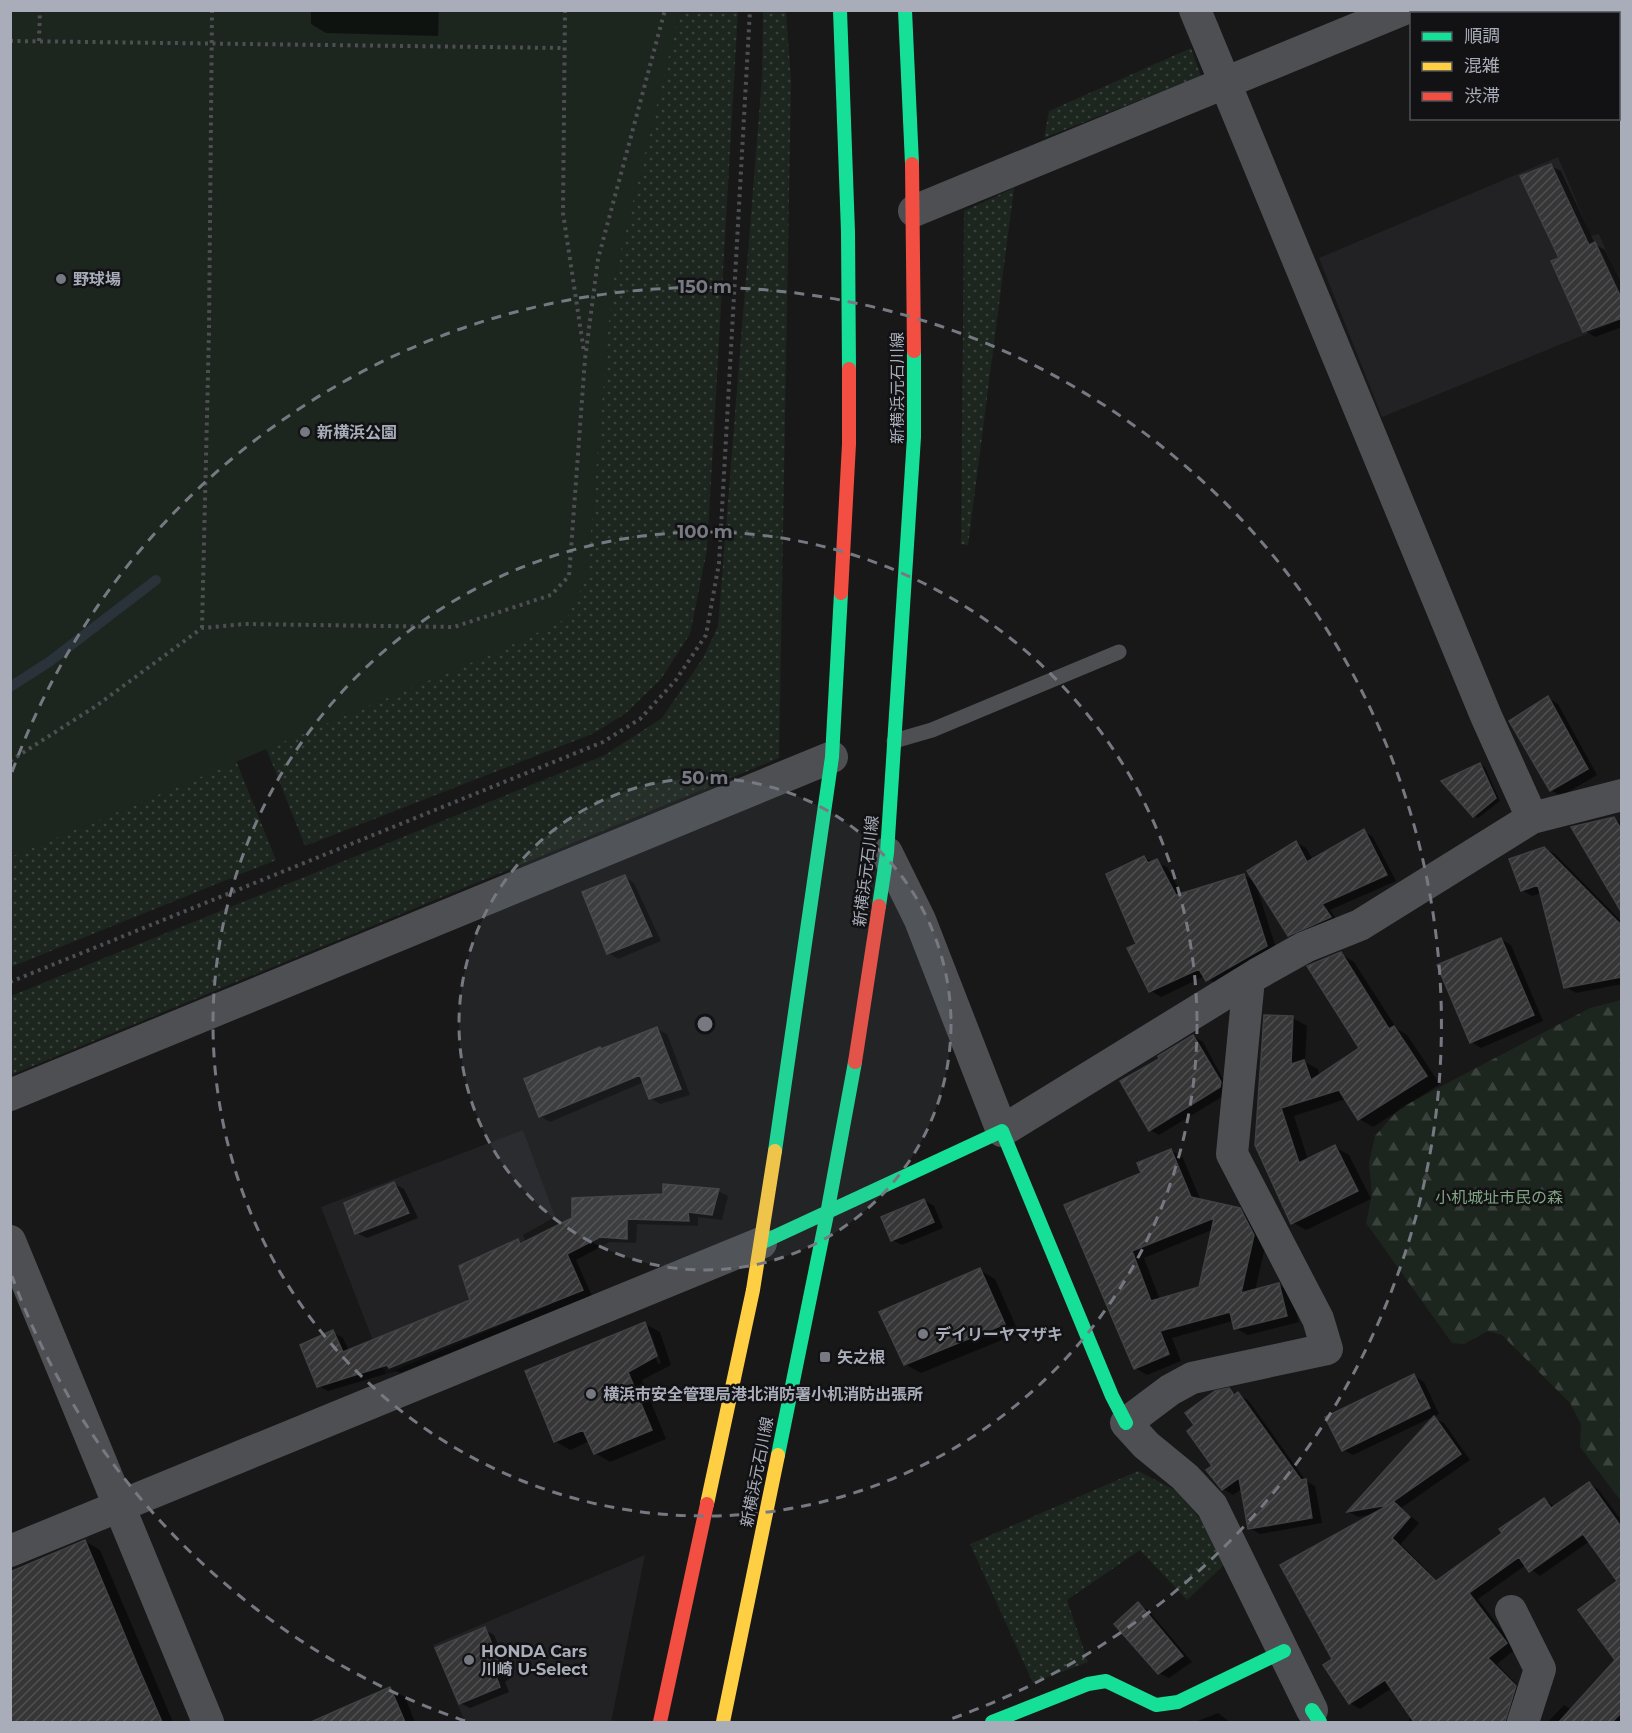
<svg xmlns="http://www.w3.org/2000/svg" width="1632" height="1733" viewBox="0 0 1632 1733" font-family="Montserrat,'Noto Sans JP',sans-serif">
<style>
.built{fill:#222224}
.grass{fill:url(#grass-dots)}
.forest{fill:url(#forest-firs)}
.pitch{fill:#1d251f}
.shadow{fill:#0007;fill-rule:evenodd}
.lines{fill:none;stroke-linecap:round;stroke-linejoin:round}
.stream{stroke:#2a323a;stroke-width:10}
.building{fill:url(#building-hatch);stroke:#404144;stroke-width:1.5;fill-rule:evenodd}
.path{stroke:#4e4f53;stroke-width:4;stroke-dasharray:3 4.5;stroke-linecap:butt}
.lane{stroke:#4d4f52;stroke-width:15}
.street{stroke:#4d4f52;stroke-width:32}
.fast{stroke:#16e098;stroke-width:14}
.slow{stroke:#ffcf43;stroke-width:14}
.jam{stroke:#f24e42;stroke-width:14}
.ring{fill:none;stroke:#767981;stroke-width:3;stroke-dasharray:10 8}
.poi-dot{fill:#767981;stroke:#121214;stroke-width:2}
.labels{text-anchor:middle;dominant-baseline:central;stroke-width:5;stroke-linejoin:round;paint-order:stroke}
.poi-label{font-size:16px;font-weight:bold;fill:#a8adb9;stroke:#121214;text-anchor:start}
.street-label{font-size:16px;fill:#a8adb9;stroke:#121214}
.park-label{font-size:16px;fill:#7fa583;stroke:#121214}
.centre{fill:#767981;stroke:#121214;stroke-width:3}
.ring-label{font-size:18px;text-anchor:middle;font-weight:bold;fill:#767981;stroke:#121214;stroke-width:5;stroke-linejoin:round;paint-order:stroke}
</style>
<defs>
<pattern id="grass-dots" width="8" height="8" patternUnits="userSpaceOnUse" patternTransform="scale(1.5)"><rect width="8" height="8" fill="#1d251f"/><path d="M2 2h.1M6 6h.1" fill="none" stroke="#3b423d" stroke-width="1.8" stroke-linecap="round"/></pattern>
<pattern id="forest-firs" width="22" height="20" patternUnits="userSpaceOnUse" patternTransform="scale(1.5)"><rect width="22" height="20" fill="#1d251f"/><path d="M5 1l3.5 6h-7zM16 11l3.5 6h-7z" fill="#3b423d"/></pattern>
<pattern id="building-hatch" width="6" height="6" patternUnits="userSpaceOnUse" patternTransform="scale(1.5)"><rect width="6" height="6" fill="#363637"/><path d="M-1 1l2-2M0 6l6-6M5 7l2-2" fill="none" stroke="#505052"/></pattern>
</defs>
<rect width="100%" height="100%" fill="#181818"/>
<path class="built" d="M1558 157 1591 236 1599 234 1621 286V320L1382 417 1319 258Z
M523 1130 555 1217 523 1235 550 1305 386 1374 321 1207Z
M645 1555 611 1722H465L433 1645Z"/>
<path class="grass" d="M676 11H738L707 550 690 634 661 679 625 714 592 734 305 846 262 738 606 272Z
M763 11H786L791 81 779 758 11 1075V996L605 755 662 718 703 658 718 626 762 78Z
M1191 48 1201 76 1044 138 1049 111Z
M1014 188 968 545 961 544 964 211Z
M233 753 276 860 11 967V843Z
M1138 1471 1177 1491 1212 1533 1226 1563 1187 1600 1140 1550 1067 1600 1088 1662 1033 1683 970 1544Z"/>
<path class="forest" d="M1621 1000H1622L1621 1501 1580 1447 1581 1424 1570 1403 1502 1335 1488 1331 1464 1344 1452 1343 1366 1223 1372 1194 1369 1163 1375 1136 1400 1108 1590 1008Z"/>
<path class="pitch" d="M11 10 680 11 612 287 587 577 566 619 494 653 11 857Z"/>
<path class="shadow" d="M311 10H439L438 36 326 33 311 24Z
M1551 166 1561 171 1595 244 1605 250 1622 286V327L1595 337 1585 331Z
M1548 698 1558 704 1597 775 1561 796 1551 790Z
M1480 765 1485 767 1500 801 1478 818 1474 816Z
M1614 819 1622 823V910Z
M1364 831 1373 837 1396 881 1330 910 1339 923 1299 941 1289 935 1296 842 1306 848 1313 860Z
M1544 848 1555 854 1622 922V984L1576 993 1566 987 1541 893 1532 896 1522 890Z
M1144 858 1167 867 1182 895 1244 875 1255 882 1277 951 1217 985 1205 976 1161 997 1151 991 1129 949 1138 945Z
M625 877 634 883 661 941 618 959 608 953Z
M1501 939 1511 945 1543 1021 1481 1048 1471 1042Z
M1341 954 1354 962 1397 1029 1407 1035 1440 1084 1373 1127 1359 1119 1346 1099 1294 1116 1308 1160 1335 1147 1349 1155 1371 1199 1306 1230 1292 1222 1265 1016 1293 1018 1307 1026 1305 1062 1318 1069 1320 1076 1361 1049Z
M657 1029 667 1034 690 1095 660 1104 650 1098 644 1082 550 1122 540 1116 600 1048 603 1050Z
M1193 1036 1203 1042 1230 1092 1159 1135 1150 1130 1161 1059Z
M1171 1150 1183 1158 1201 1201 1239 1210 1252 1217 1266 1243 1255 1291 1279 1285 1291 1292 1299 1322 1248 1335 1235 1328 1233 1321 1172 1338 1181 1361 1147 1375 1135 1368 1066 1206 1143 1174ZM1212 1230 1200 1288 1160 1300 1144 1258Z
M394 1184 404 1189 418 1218 367 1238 357 1233Z
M718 1191 728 1196 722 1220 698 1217V1226L637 1224 636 1243 610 1242 576 1260 592 1296 400 1373 396 1371 328 1391 319 1386 333 1332 343 1338 349 1351 471 1301 518 1241 523 1244Z
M924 1200 934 1206 943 1228 902 1245 892 1240Z
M980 1270 995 1279 1019 1333 921 1373 905 1364Z
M645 1324 660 1332 671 1365 642 1380 666 1439 610 1462 595 1453 590 1441 570 1450 555 1441ZM648 1335H651L661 1363 658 1364Z
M1414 1376 1424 1382 1439 1414 1353 1455 1343 1450Z
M1229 1390 1248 1400 1306 1481 1315 1486 1322 1523 1260 1534 1250 1528 1243 1488 1233 1495 1223 1489 1214 1466Z
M1434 1418 1444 1423 1470 1460 1401 1508 1419 1523 1401 1544 1438 1581 1504 1534 1544 1499 1555 1507 1589 1483 1598 1489 1622 1521V1555L1590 1541 1540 1576 1526 1565 1478 1599 1516 1649 1497 1664 1525 1693 1519 1711 1508 1722H1407L1412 1717 1392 1688 1360 1709 1350 1703 1334 1660 1374 1514 1358 1517 1349 1512Z
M85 1541 100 1550 173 1722H10V1598Z
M1622 1580V1722H1548L1564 1705 1572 1710 1617 1660Z
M1139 1604 1148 1610 1192 1662 1169 1678 1159 1673Z
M484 1629 494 1635 512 1677 505 1682 509 1692 470 1708 460 1703Z
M390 1689 405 1697 415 1722H341L337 1712Z
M1218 1713 1230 1722H1195Z"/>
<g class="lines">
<path class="stream" d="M10 687 49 662 156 580"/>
</g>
<path class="building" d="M1551 164 1589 245 1595 242 1622 300V318L1583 332 1551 261 1559 258 1520 176Z
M1548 696 1588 769 1550 791 1509 721Z
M1480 763 1496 798 1473 817 1441 781Z
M1614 817 1622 831V913L1571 827Z
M1364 829 1387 875 1322 904 1331 917 1288 936 1247 871 1296 841 1307 862Z
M1544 847 1622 926V977L1564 988 1538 885 1521 891 1509 859Z
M1144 856 1148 863 1157 859 1176 895 1244 874 1267 946 1206 981 1199 969 1149 992 1127 948 1136 944 1106 874Z
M625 875 652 936 607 954 582 892Z
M1501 938 1534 1015 1470 1043 1437 965Z
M1341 952 1389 1029 1394 1026 1427 1076 1358 1120 1339 1090 1281 1108 1299 1163 1335 1145 1358 1191 1291 1224 1255 1145 1264 1015 1293 1016 1291 1064 1304 1060 1311 1080 1359 1048 1307 966Z
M657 1027 681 1089 649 1099 640 1075 539 1117 524 1079 600 1047 601 1049Z
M1193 1035 1221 1082 1220 1087 1149 1131 1120 1081 1159 1059 1158 1056Z
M1171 1149 1191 1197 1240 1208 1254 1235 1241 1293 1279 1283 1287 1316 1234 1329 1230 1312 1160 1331 1169 1354 1134 1369 1064 1205 1141 1173 1137 1163ZM1214 1218 1199 1287 1151 1301 1132 1251Z
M394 1182 409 1213 355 1234 344 1203Z
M663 1184 719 1189 712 1215 688 1212 689 1221 627 1219V1239L600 1237 567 1254 583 1290 389 1368 387 1365 317 1387 300 1345 333 1330 343 1352 470 1300 459 1266 518 1239 520 1244 574 1217H572V1198L663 1194Z
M924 1199 934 1222 891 1241 881 1217Z
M980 1268 1005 1324 904 1365 879 1312Z
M645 1322 657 1356 628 1372 652 1430 594 1454 583 1430 554 1442 525 1371Z
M1414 1374 1430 1408 1342 1451 1325 1417Z
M1229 1388 1234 1395 1238 1392 1301 1480 1306 1479 1312 1518 1248 1529 1239 1478 1222 1490 1206 1470 1212 1466 1187 1431 1194 1425 1185 1413 1215 1391Z
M1434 1416 1461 1454 1388 1505 1347 1512Z
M1589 1482 1622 1528V1712L1612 1722H1559L1615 1660 1578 1610 1617 1581 1583 1534 1529 1572 1519 1557 1469 1593 1507 1643 1488 1658 1516 1686 1505 1722H1414L1385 1680 1349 1704 1323 1665 1332 1659 1280 1565 1394 1502 1410 1517 1392 1538 1436 1581 1502 1533 1499 1529 1544 1498 1551 1508Z
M85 1540 139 1669 162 1722H10V1572Z
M1138 1602 1183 1656 1158 1674 1114 1624Z
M485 1627 503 1672 496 1676 500 1687 459 1704 435 1648Z
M390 1687 405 1722H311Z"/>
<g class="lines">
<path class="path" d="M565 10 563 213 584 352
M10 41 564 48
M39 41 40 10
M202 628 209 331 212 10
M10 761 96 706 202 628 245 624 454 627 551 595 569 576 585 359 598 259 665 10
M10 982 603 742 640 719 676 680 706 635 719 563 750 10"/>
<path class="lane" d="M894 741 932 730 1119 652"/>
<path class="street" d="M1195 10 1486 716 1532 818
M914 211 1402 10
M887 853 920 920 1002 1131 1257 974 1305 947 1360 925 1532 818 1622 795
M1249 979 1232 1154 1318 1319 1327 1349 1192 1378 1170 1390 1126 1423 1146 1445 1185 1477 1212 1506 1312 1710
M10 1095 832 757
M10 1241 208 1722
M10 1551 761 1243
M1511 1611 1540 1669 1523 1722"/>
<path class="fast" d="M840 10 848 232 849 369
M905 10 912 164
M879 906 887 853 914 437V351
M775 1151 832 757 841 593
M761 1243 1002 1131 1112 1396 1126 1423
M778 1455 827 1214 855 1062
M1312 1710 1320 1722
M992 1722 1088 1684 1106 1681 1156 1705 1178 1702 1284 1651"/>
<path class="slow" d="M707 1504 753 1290 775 1151
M723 1722 778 1455"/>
<path class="jam" d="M912 164 914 351
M841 593 849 444V369
M855 1062 879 906
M660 1722 707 1504"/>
</g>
<circle cx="705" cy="1024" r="246" fill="#767981" fill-opacity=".12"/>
<g class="ring">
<circle cx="705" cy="1024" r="246"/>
<circle cx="705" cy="1024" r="492"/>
<path d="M465 1721A737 737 0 0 1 12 1276M12 772A737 737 0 1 1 945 1721"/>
</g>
<g class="poi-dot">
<circle cx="61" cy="279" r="6"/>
<circle cx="305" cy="432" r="6"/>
<circle cx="923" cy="1334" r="6"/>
<rect x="819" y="1351" width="12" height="12" rx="3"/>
<circle cx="591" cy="1394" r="6"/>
<circle cx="469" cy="1660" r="6"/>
</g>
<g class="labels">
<g class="poi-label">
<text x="73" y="279">野球場</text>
<text x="317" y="432">新横浜公園</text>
<text x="935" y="1334">デイリーヤマザキ</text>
<text x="837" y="1357">矢之根</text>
<text x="603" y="1394">横浜市安全管理局港北消防署小机消防出張所</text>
<text x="481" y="1651">HONDA Cars<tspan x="481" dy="18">川崎 U-Select</tspan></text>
</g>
<g class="street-label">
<text transform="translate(897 388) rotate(-90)">新横浜元石川線</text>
<text transform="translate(866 871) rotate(-83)">新横浜元石川線</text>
<text transform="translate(757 1472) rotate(-79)">新横浜元石川線</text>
</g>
<g class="park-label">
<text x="1499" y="1197">小机城址市民の森</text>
</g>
</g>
<circle cx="705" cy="1024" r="9" class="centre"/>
<g class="ring-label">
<text x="705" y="293">150 m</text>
<text x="705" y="538">100 m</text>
<text x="705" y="784">50 m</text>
</g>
<rect width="1632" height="1733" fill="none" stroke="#a8adb9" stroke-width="24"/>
<rect x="1410" y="12" width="210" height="108" fill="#121214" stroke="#4e5056" stroke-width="1.5"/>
<rect x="1422" y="32" width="30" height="9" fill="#16e098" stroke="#4e5056" stroke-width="1.5"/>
<text x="1464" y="42" font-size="18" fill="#a8adb9">順調</text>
<rect x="1422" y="62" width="30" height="9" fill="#ffcf43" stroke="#4e5056" stroke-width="1.5"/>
<text x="1464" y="72" font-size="18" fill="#a8adb9">混雑</text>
<rect x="1422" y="92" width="30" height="9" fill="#f24e42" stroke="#4e5056" stroke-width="1.5"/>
<text x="1464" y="102" font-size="18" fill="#a8adb9">渋滞</text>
</svg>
